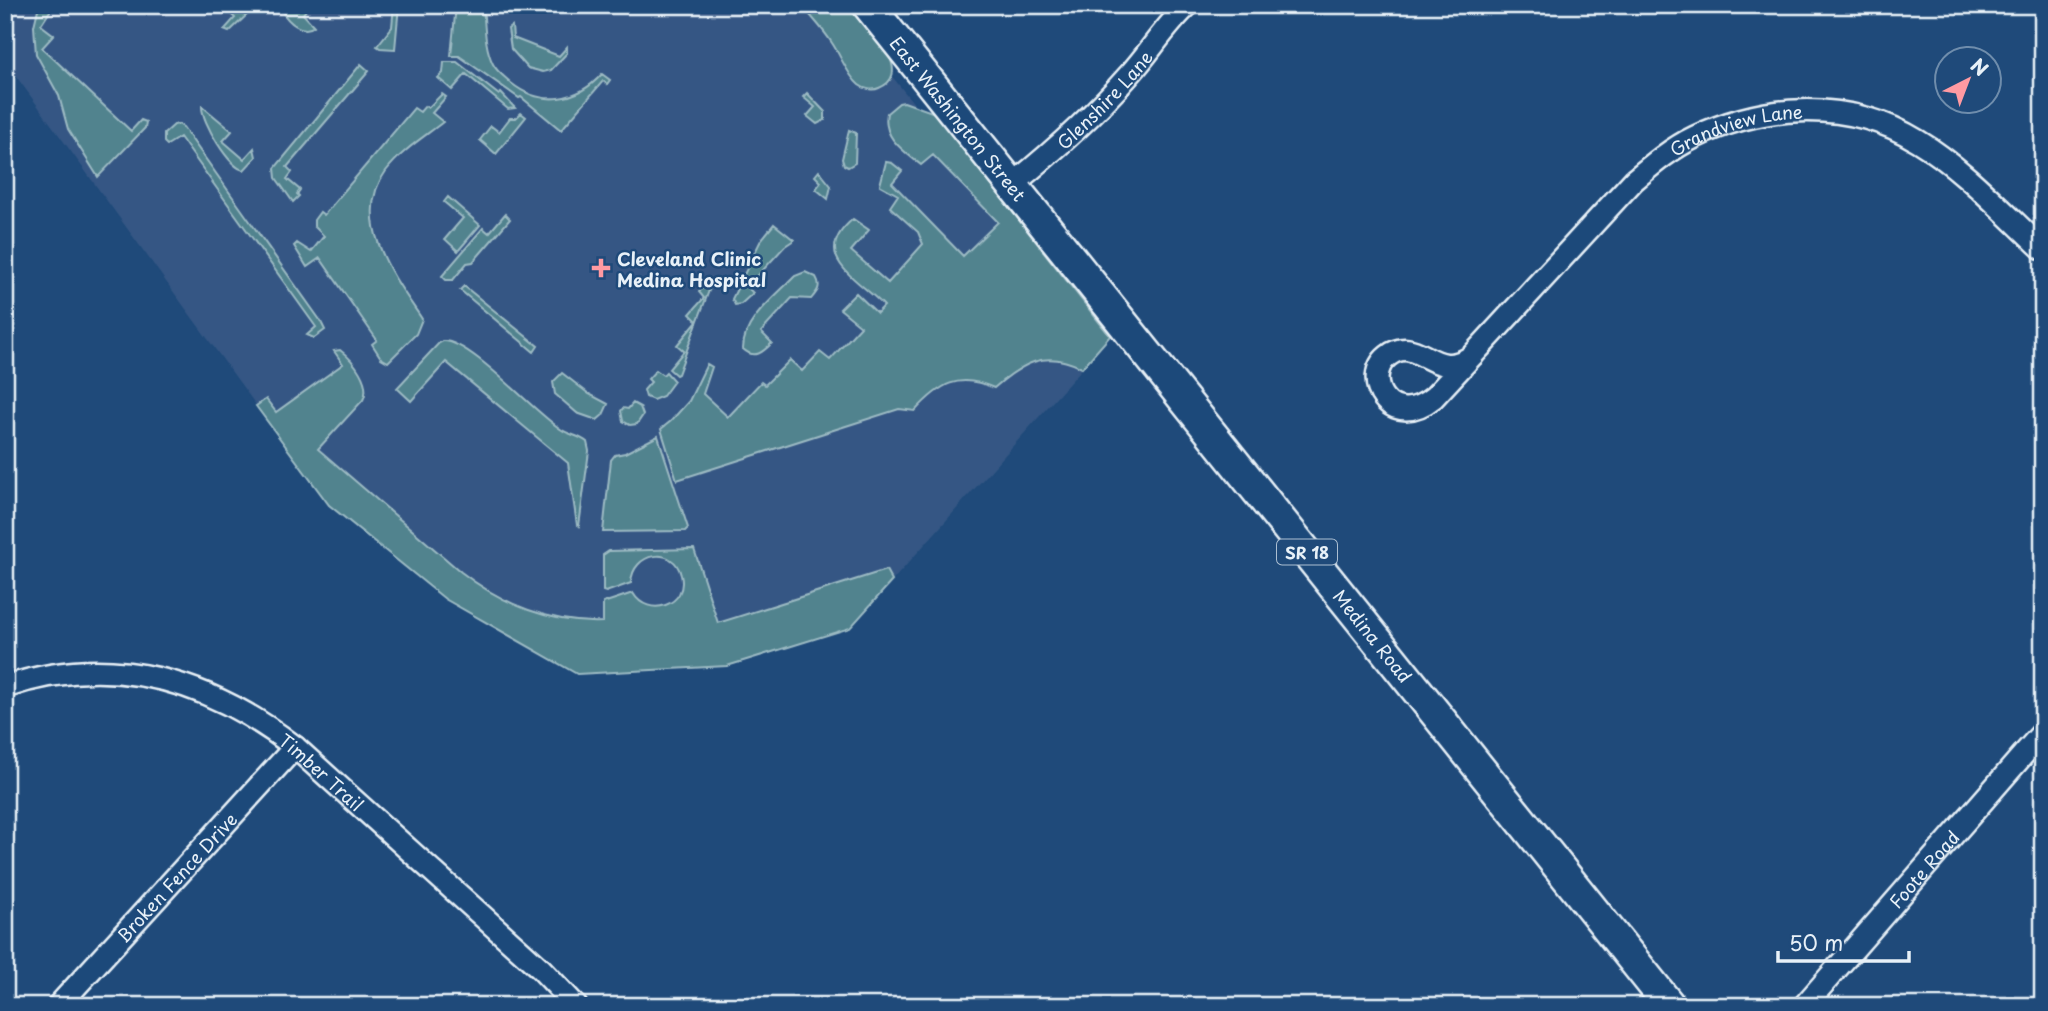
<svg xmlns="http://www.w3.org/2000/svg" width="2048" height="1011" viewBox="0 0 2048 1011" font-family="'Playpen Sans',sans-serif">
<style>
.built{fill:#365784}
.green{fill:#51838e;stroke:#9cbac3;stroke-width:2}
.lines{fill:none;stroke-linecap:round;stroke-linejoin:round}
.minor-casing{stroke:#e8f1f8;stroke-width:26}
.highway-casing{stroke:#e8f1f8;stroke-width:35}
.minor{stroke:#1f4a7a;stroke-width:21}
.highway{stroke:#1f4a7a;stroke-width:30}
.poi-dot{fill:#ff9aa2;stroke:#1f4a7a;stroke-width:2.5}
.labels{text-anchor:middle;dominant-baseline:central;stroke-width:5;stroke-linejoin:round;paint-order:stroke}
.shield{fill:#1f4a7a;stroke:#acbfd2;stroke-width:2}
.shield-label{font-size:16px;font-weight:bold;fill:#e8f1f8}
.street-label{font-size:18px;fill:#e8f1f8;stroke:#1f4a7a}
.poi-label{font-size:18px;font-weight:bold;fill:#e8f1f8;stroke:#1f4a7a;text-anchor:start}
</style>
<rect width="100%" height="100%" fill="#1f4a7a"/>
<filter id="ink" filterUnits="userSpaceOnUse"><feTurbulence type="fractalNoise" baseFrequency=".0143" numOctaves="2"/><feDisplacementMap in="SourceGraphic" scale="14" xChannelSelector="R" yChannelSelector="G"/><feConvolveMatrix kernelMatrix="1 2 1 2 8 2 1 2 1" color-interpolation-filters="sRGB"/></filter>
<g filter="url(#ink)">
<path class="built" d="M5 5H835L1105 343 850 628 727 666 577 674 445 599 329 505 5 61Z"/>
<path class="green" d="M39 5H54L41 25 54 35 42 48 131 131 141 120 146 122 145 128 98 177 68 129 59 96 36 54 34 26Z
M221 5H235L241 11 247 5H252L251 11 229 32 224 30 235 18Z
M283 5H310L303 14 314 26C303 35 288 22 282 11Z
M394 5H399L395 49 380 48 377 46 392 27Z
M456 5H483C485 24 484 46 493 64 497 72 505 77 511 83 541 107 577 102 602 74L610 80 607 84 603 81 561 130 521 97 519 98 459 56H451Z
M801 5H850C864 23 918 72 879 88 873 91 864 89 859 85 847 75 841 56 832 43 823 29 812 17 801 5Z
M512 26 513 38 559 56 567 47V53L551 70 543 72 528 68 511 49 508 29Z
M444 62H457L499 95 501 93 515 108 508 109 466 74 452 90 438 78 443 73Z
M361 64 369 71 287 167 292 172 287 179 300 190 297 194 299 196 293 202 276 178 275 168Z
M807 93 825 112V120L817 124 807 116 815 107 803 97Z
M442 94 446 97 432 113 443 122C424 137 401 151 386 171 350 220 395 279 422 319L416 334 388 362 381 358 372 344 377 340 320 258 307 267 294 246 297 243 311 252 324 236 314 226V220L320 212 324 215 414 108 420 112 425 106 428 108Z
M904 102 935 113 1110 336 1082 368C1045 349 1023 363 994 388 958 372 940 384 915 411L899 409 677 480 661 429 671 421 689 401 707 364 712 367 703 394 728 417 761 382 765 385 790 360 802 371 820 352 830 360 861 326 840 309 856 293 877 313 884 306C858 278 808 257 853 219L869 230 851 251 888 283 923 244 918 232 890 207 898 195 880 185 886 162 892 163 902 171 892 183 963 256 998 222 933 155 921 165C904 151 882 138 887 113L899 103Z
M202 106 232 131 223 141 244 159 254 148 256 157 244 170C230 169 201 121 202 106Z
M521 113 526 117 496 154 480 140 491 126 499 132 510 118H516Z
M178 124 183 127 320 320 325 330 314 338 307 335 316 327 180 137 167 145 164 142V134L174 125Z
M849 130 856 133 855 163 848 167 844 165 842 159Z
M819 171 831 186 828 199 816 189 821 182 815 176Z
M448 197 480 225 458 251 445 239 463 218 444 202Z
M505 214 510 219 473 262 467 263 453 280H446L442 276 483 228 489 233Z
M774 224 794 240 785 246 750 284 749 289 753 293 741 304 735 305 732 299 761 240Z
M805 272 816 277C822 287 817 292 811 299L792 298 761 332 772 343C763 352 755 360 743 349 743 320 776 296 795 276Z
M708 282 711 285 678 374 676 375 669 369 684 351 677 345 697 321 690 314 704 298 699 292Z
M464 286 538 346 534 352 460 290Z
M443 341C471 340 535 414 562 430 570 435 580 436 587 442L589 451 579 526 577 525 568 463 446 362 411 401 397 388 439 343Z
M340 350C353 360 372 383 363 400L318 449 461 572C502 604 551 624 603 622V603L633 593C648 619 689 605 681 575 674 545 632 552 631 583L606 592 603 591V555L609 551 694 549 718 623 886 570 892 581 850 628 727 666 577 674 445 599 329 505 256 406 266 399 276 412 343 364 334 351Z
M656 370 663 375 666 372 674 381 663 396 653 400 646 397 644 390 651 382 648 379Z
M562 373 589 394 608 404 603 415 597 420 577 413 555 394 553 382Z
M633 403 640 407 643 415 637 424 630 425 623 421 621 411 623 408 628 409Z
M658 436 688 528 685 531 603 532 611 460 615 455 625 453Z"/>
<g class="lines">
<defs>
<g id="minor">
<path id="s1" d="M1012 185C1054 151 1093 116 1129 75 1150 52 1165 26 1188 5"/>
<path id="s2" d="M1473 355C1434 385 1419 332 1388 356 1360 378 1390 433 1434 397L1634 180C1653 164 1672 148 1695 137 1766 103 1850 99 1918 141 1963 168 2004 213 2043 249"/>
<path id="s3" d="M5 687C111 651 209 680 295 747L541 969 576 1006"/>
<path id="s4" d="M58 1006 295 747"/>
<path id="s5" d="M1804 1006 2043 732"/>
</g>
<g id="highway">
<path id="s6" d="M868 5 1670 1006"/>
</g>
</defs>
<use href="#minor" class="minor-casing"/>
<use href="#highway" class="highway-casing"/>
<use href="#minor" class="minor"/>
<use href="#highway" class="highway"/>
</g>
</g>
<path class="poi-dot" d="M597.5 257.5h7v7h7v7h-7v7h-7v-7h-7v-7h7z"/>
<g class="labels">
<rect class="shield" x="1277" y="539.5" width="60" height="25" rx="5"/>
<g class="shield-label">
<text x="1307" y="552">SR 18</text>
</g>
<g class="street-label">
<text stroke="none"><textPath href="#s1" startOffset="126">Glenshire Lane</textPath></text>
<text stroke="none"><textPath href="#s6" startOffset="145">East Washington Street</textPath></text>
<text stroke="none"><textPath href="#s2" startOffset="607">Grandview Lane</textPath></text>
<text stroke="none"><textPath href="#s6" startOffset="808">Medina Road</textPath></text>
<text stroke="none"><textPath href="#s3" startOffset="346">Timber Trail</textPath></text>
<text stroke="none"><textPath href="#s5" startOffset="182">Foote Road</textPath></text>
<text stroke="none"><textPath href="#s4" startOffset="175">Broken Fence Drive</textPath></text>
</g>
<g class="poi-label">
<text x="617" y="258">Cleveland Clinic<tspan x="617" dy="21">Medina Hospital</tspan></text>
</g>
</g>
<rect width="2048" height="1011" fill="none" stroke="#1f4a7a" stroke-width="28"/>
<rect x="14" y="14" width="2020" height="983" fill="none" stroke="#e8f1f8" stroke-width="2.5" filter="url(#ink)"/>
<g transform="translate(1968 80) rotate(42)"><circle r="33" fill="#1f4a7a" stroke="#6f8dac" stroke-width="2"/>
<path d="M0-5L12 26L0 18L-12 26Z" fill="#ff9aa2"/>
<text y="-10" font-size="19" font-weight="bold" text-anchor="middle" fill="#e8f1f8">N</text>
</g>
<path d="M1778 951v10h131v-10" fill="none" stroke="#e8f1f8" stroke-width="3.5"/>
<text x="1789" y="951" font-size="21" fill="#e8f1f8" stroke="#1f4a7a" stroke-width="5" paint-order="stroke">50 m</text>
</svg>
